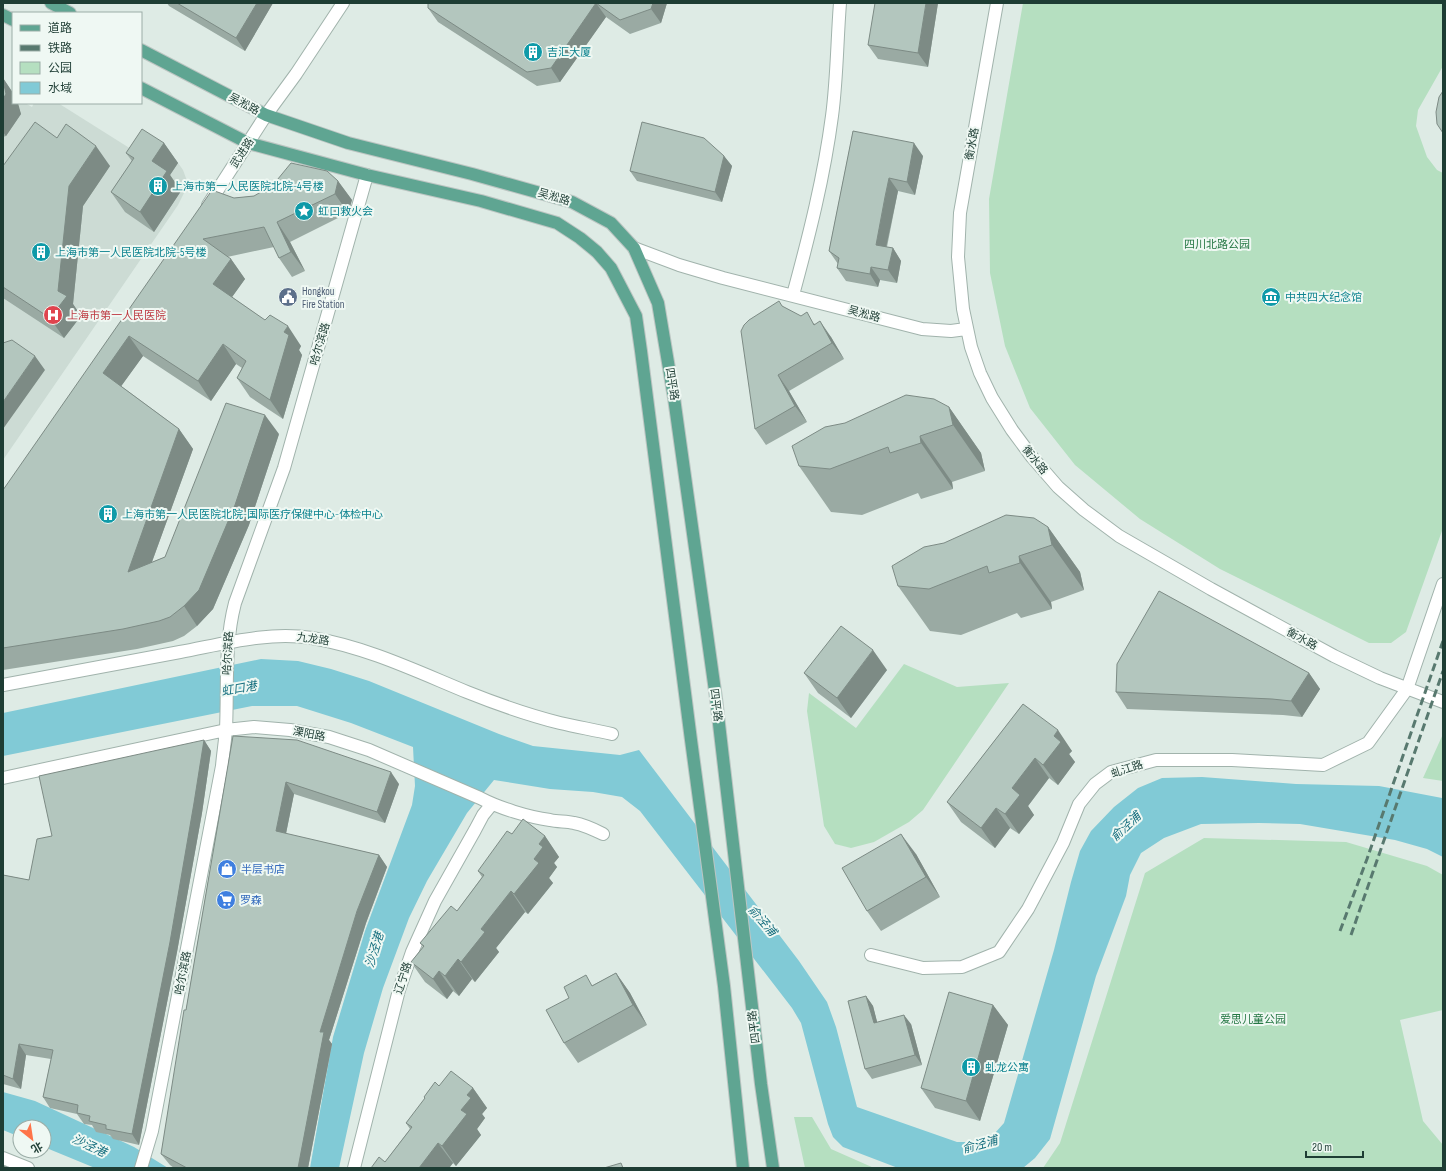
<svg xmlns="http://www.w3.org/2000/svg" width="1446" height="1171" viewBox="0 0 1446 1171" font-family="'Sofia Sans Condensed','Noto Sans SC',sans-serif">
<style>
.built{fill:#ccdbd4}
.green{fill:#b5dfc0}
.water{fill:#81cad6}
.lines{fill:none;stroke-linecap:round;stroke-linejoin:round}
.minor-casing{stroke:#a1b3ac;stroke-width:14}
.major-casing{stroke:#bcc5c2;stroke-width:14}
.minor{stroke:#fff;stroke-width:12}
.major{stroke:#5fa592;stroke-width:12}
.rail{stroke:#58796f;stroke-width:3;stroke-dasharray:8 4;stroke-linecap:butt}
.wall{fill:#9aaaa3}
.shaded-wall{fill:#7d8b85}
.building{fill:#b3c6be;stroke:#7d8b85}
.labels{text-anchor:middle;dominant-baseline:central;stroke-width:4;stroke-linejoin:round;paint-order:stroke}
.culture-label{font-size:11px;fill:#0d838f;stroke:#eff8f3;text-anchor:start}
.street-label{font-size:11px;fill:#1e3d34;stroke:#eff8f3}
.park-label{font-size:11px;fill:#257744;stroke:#eff8f3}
.service-label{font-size:11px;fill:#4e5e75;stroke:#eff8f3;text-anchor:start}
.health-label{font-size:11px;fill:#be3a42;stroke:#eff8f3;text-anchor:start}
.shop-label{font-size:11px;fill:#366cbe;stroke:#eff8f3;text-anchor:start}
.water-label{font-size:12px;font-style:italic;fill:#136d7d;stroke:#eff8f3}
</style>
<rect width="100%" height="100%" fill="#deebe5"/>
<path class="built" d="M3 89 13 103H25L32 107 34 103H58L131 149 167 153 176 160 183 170 187 181V187L178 205 3 460Z"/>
<path class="green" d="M1023 3H1443V66L1418 110 1416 126 1427 157 1437 170 1443 173V528L1406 632 1391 643H1369L1220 569 1140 519 1075 465 1030 408 1005 346 990 273 989 199Z
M904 664 957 687 1009 683 923 810 909 822 874 842 851 848 835 844 824 826 807 711 809 693 856 728Z
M1443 734V781L1423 778Z
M1204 838 1346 842 1427 866 1443 875V1010L1400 1020 1423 1121 1443 1145V1168H1043L1060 1143 1145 873Z
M794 1117H812L831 1149 874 1168H805Z"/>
<path class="water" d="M261 659 298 661 331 669 369 681 499 734 533 746 620 755 639 750 799 961 827 1002 836 1027 857 1107 957 1142H978L995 1133 1004 1123 1054 950 1071 882 1080 851 1091 831 1114 807 1138 788 1162 778 1202 777 1296 784 1379 786 1442 798 1443 799V857L1427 849 1395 840 1300 824 1259 823 1201 824 1164 838 1141 853 1130 875 1126 896 1096 976 1050 1139 1035 1158 1023 1168H898L843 1147 833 1137 828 1124 801 1023 792 1008 640 811 622 797 593 792 550 789 494 780 467 813 427 881 409 918 383 988 364 1053 339 1168H310L333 1037 365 931 412 805 415 786 413 747 351 723 297 706H252L3 756V713Z
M3 1092 35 1101 134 1147 168 1168H95L44 1147V1127H20V1137L3 1130Z"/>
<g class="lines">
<defs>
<path id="minor" d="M997 3 960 213 958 257 963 309 971 347 980 373 992 398 1012 430 1032 457 1058 487 1084 510 1119 536 1211 589 1334 656 1380 678 1443 702
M208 205 266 115 296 74 343 3
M634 248 679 265 723 278 922 329 951 331 966 329
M793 295C809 236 824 177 832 116 837 79 837 41 840 3
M3 685C62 674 121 663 180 652 223 644 268 631 312 638 366 647 416 671 467 692 497 704 528 715 560 723 577 727 595 730 612 734
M3 778 226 730 254 727 290 730 329 737 369 750 480 798C499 808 528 817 550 820 558 822 566 821 574 823 585 825 593 829 603 834
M871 955 923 968 962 967 999 952 1028 909 1063 843 1079 804 1095 784 1111 772 1156 760H1232L1323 765 1368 743 1407 689 1443 584
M3 1158 28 1168
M141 1168 152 1131 222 766C223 754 225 742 226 729 228 687 224 645 235 603L284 468 367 175
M354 1168 399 990 412 952 435 901 475 830 483 815 492 804"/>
<path id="major" d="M51 3 70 13
M3 15 13 20
M141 50 266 115 348 143 472 174 572 202 611 223 634 248 658 303 674 398 716 698 761 1084 773 1168
M141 88 248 143 367 175 481 201 557 223 580 238 597 252 611 268 636 316 641 351 691 740 724 986 743 1168"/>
</defs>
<use href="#minor" class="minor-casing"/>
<use href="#major" class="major-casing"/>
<use href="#minor" class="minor"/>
<use href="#major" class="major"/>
<path class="rail" d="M1340 931 1367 859 1443 641
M1351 935 1443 671"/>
</g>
<path class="wall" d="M167 3H273L245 51 169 6Z
M428 3H667L661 23 630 34 606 17 560 82 537 86 438 22 428 8Z
M938 3 928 67 878 59 868 45Z
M3 78 13 93 21 114 6 136 3 137Z
M853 131 923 156 915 195 898 191 887 247 893 248 901 261 897 283 880 280 878 287 846 281 837 268 838 264 829 251Z
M57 138 110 166 83 206 73 304 81 316 64 338 3 298V166Z
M164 143 178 163 170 175 181 191 154 232 125 212 111 192 132 161 126 153Z
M724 156 732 166 722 202 637 181 630 171Z
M338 181 352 200 348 213 290 242 305 271 292 277 279 258 274 247 227 257 231 259 245 279 232 297 301 346 299 350 302 355 283 419 250 397 237 378 242 368 236 364 211 401 143 356 121 386 179 429 193 449 152 562 165 557 279 434 249 525 213 609 197 626 184 636 173 641 137 649 3 670V490L234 198 254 196Z
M783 307 815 324 831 337 844 359 789 391 807 422 766 445 755 429Z
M949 407 981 453 985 471 952 482 953 489 921 499 918 493 862 515 831 512 799 466Z
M1048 527 1080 572 1084 590 1051 602 1052 609 1021 618 1017 613 961 635 930 631 898 586Z
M887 670 851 718 818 693 804 673Z
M1309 673 1320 689 1302 717 1283 715 1127 709 1116 692Z
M1023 704 1072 751 1069 754 1075 762 1058 785 1049 778 1028 806 1034 815 1019 834 1010 828 995 848 961 822 947 802Z
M233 736 399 784 385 823 294 794 286 834 379 855 387 867 366 923 329 1040 332 1044 308 1168H174L170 1165 161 1154 186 1010Z
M204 740 211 751 202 813 177 952 139 1145 113 1139 110 1135 96 1132 92 1125 84 1124 77 1114 50 1108 43 1097 51 1059 26 1055 21 1089 3 1084V875L29 880 52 836Z
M545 836 559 857 554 863 557 867 549 878 553 883 528 914 525 912 496 948 499 952 475 982 472 979 459 996 453 991 447 999 425 982 411 962 423 947 420 943 457 911 482 877 478 871Z
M916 854 940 897 881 931 867 911Z
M616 973 630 993 647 1025 578 1063 564 1043 593 985Z
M866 996 873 1006 877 1022 911 1024 922 1065 872 1079 865 1069Z
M993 1005 1008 1025 980 1121 935 1108 921 1088Z
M439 1086 473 1088 487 1108 482 1114 485 1118 477 1129 481 1135 456 1166 453 1163 449 1168H371L385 1162 410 1129 406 1123Z"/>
<path class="shaded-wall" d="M257 3H273L245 51 236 38Z
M596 3 606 17 560 82 551 68Z
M653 3H667L661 23 651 9Z
M926 3H938L928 67 918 53Z
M3 78 13 93V103H18L21 114 6 136 3 132Z
M164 143 178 163 170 175 181 191 154 232 140 212 152 161Z
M914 143 923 156 915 195 907 182Z
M96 146 110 166 83 206 73 304 81 316 64 338 50 318 69 186Z
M724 156 732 166 722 202 715 192Z
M889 178 898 191 884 257 876 245Z
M338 181 352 200 348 213 335 194Z
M277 222 290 242 305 271 291 252Z
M893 248 901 261 897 283 888 270Z
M231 259 245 279 227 304 213 284Z
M871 267 880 280 878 287 870 274Z
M820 321 831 337 844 359 832 343Z
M288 326 301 346 299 350 302 355 283 419 270 400 284 332Z
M129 336 143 356 117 392 103 373Z
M223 344 236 364 211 401 198 381Z
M35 356 45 370 3 429V402Z
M778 375 789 391 807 422 795 406Z
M949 407 981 453 985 471 953 425Z
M265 415 279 434 249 525 213 609 197 626 184 606Z
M179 429 193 449 141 592 128 572Z
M920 436 952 482 953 489 921 443Z
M1048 527 1080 572 1084 590 1052 545Z
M1019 556 1051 602 1052 609 1020 563Z
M873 650 887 670 851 718 837 698Z
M1309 673 1320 689 1302 717 1291 701Z
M1058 730 1072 751 1069 754 1075 762 1058 785 1043 765 1054 736Z
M204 740 211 751 202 813 177 952 139 1145 132 1134Z
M1035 758 1049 778 1028 806 1034 815 1019 834 1005 814 1012 788Z
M391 772 399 784 385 823 377 812Z
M286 782 294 794 284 843 276 831Z
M996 808 1010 828 995 848 981 828Z
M901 834 916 854 940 897 926 877Z
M545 836 559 857 554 863 557 867 549 878 553 883 528 914 514 894 534 859 539 844Z
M379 855 387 867 366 923 329 1040 332 1044 308 1168H298L320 1032 357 911Z
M511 891 525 912 496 948 499 952 475 982 461 962 481 929Z
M458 959 472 979 459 996 445 976Z
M439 971 453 991 447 999 433 979Z
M616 973 630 993 647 1025 633 1005Z
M866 996 873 1006 880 1033 874 1023Z
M993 1005 1008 1025 980 1121 966 1101Z
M904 1015 911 1024 922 1065 915 1055Z
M19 1044 26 1055 21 1089 13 1079Z
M473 1088 487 1108 482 1114 485 1118 477 1129 481 1135 456 1166 442 1146 461 1110 467 1095Z
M438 1143 453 1163 449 1168H419Z"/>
<path class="building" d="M177 3H257L236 38Z
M428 3H596L551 68 527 72 428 8Z
M596 3H653L651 9 620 20Z
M875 3H926L918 53 868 45Z
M3 80 6 94 3 99Z
M1443 91V133L1437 124 1436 112 1439 97Z
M35 122 57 138 66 124 96 146 69 186 58 291 67 296 50 318 3 287V166Z
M642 122 704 138 724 156 715 192 630 171Z
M142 129 164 143 152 161 167 171 140 212 111 192 134 158 126 153Z
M853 131 914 143 907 182 889 178 885 197 876 245 893 248 888 270 871 267 870 274 837 268 839 258 829 251Z
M291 163 327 171 338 181 335 194 277 222 291 252 279 258 264 227 203 239 231 259 213 284 265 320 270 315 288 326 284 332 289 335 270 400 237 378 246 361 223 344 198 381 129 336 103 373 179 429 128 572 165 557 226 403 265 415 235 505 199 590 184 606 170 617 159 621 123 629 3 648V490L212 190 234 198 254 196 273 185Z
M779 301 782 306 801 316 807 312 814 325 820 321 832 343 778 375 795 406 755 429 741 331 744 325 749 320Z
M12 340 35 356 3 402V343Z
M906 395 934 399 949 407 953 425 920 436 921 443 890 453 888 447 830 469 799 466 792 446 825 427 845 423Z
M1006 515 1034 518 1048 527 1052 545 1019 556 1020 563 989 573 987 566 929 589 898 586 892 566 924 547 944 543Z
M1159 591 1309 673 1291 701 1272 699 1116 692 1117 664Z
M841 626 873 650 837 698 804 673Z
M1023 704 1058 730 1054 736 1061 742 1043 765 1035 758 1012 788 1020 795 1005 814 996 808 981 828 947 802Z
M233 736 297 740 391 772 377 812 286 782 276 831 379 855 357 911 320 1032H324L298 1168H187L161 1154 184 1010H186Z
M204 740 194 803 170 942 132 1134 106 1129V1125L89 1121 90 1116 77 1113 78 1105 43 1097 53 1050 19 1044 13 1079 3 1075V875L29 880 37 839 52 836 39 776Z
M523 819 545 836 539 844 543 847 534 859 539 863 514 894 511 891 481 929 485 932 461 962 458 959 445 976 439 971 433 979 411 962 424 946 420 943 451 906 457 911 484 875 478 871 507 831 512 834Z
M901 834 926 877 867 911 842 868Z
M616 973 633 1005 564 1043 546 1010 569 998 564 987 586 975 592 986Z
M949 992 993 1005 966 1101 921 1088Z
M866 996 874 1023 904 1015 915 1055 865 1069 848 1001Z
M451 1071 473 1088 467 1095 471 1098 461 1110 467 1114 442 1146 438 1143 419 1168H371L379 1157 385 1162 412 1127 406 1123 425 1098 424 1097 435 1082 439 1086Z
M621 1163 623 1168H604Z
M3 1166 9 1168H3Z"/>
<defs>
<symbol id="building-disc" viewBox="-11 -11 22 22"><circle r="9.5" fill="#0f9aa8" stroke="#eff8f3"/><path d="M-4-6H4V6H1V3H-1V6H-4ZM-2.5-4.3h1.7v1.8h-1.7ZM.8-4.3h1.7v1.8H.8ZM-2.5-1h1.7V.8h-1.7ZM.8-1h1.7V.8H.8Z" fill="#fff"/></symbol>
<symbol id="sight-disc" viewBox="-11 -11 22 22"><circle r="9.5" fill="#0f9aa8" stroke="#eff8f3"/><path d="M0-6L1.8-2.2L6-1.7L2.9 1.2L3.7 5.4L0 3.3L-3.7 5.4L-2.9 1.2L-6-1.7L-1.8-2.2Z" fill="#fff"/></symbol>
<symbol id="civic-disc" viewBox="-11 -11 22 22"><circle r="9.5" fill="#5c6f8a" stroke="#eff8f3"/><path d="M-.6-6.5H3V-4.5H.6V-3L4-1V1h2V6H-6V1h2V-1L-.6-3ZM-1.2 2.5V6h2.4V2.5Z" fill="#fff"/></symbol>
<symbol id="museum-disc" viewBox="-11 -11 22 22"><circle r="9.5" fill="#0f9aa8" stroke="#eff8f3"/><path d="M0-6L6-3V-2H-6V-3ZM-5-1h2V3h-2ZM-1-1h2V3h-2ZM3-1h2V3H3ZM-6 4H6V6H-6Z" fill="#fff"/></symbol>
<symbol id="hospital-disc" viewBox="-11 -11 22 22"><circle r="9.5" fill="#e0444e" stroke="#eff8f3"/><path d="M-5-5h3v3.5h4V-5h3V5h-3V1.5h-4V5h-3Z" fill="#fff"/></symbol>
<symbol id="shop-disc" viewBox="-11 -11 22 22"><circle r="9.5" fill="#3f7fe0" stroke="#eff8f3"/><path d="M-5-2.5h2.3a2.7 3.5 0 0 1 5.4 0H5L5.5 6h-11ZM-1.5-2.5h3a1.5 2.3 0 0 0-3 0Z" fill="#fff"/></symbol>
<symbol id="supermarket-disc" viewBox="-11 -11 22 22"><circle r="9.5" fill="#3f7fe0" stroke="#eff8f3"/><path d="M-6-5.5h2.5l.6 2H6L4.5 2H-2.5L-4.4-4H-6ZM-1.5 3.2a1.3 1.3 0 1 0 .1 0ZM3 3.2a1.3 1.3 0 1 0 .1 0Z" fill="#fff"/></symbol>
</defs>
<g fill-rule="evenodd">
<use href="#building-disc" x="522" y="41" width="22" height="22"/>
<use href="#building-disc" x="147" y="175" width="22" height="22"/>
<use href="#sight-disc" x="293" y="200" width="22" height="22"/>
<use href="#building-disc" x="30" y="241" width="22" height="22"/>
<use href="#civic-disc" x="277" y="286" width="22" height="22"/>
<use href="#museum-disc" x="1260" y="286" width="22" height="22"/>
<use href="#hospital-disc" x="42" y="304" width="22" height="22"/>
<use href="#building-disc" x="97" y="503" width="22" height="22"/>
<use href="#shop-disc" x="216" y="858" width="22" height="22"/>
<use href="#supermarket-disc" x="215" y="889" width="22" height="22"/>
<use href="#building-disc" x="960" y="1056" width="22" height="22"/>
</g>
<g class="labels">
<g class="culture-label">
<text x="547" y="52">吉汇大厦</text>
<text x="172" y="186">上海市第一人民医院北院-4号楼</text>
<text x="318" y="211">虹口救火会</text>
<text x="55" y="252">上海市第一人民医院北院-5号楼</text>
<text x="1285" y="297">中共四大纪念馆</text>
<text x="122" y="514">上海市第一人民医院北院-国际医疗保健中心-体检中心</text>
<text x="985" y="1067">虬龙公寓</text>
</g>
<g class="street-label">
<text transform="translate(244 104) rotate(28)">吴淞路</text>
<text transform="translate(972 144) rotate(-80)">衡水路</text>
<text transform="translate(242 153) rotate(-57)">武进路</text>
<text transform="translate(554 197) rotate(16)">吴淞路</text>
<text transform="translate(864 314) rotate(15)">吴淞路</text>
<text transform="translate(320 344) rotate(-74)">哈尔滨路</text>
<text transform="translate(672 384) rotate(81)">四平路</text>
<text transform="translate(1035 460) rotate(51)">衡水路</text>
<text transform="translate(313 639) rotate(8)">九龙路</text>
<text transform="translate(1302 639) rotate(28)">衡水路</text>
<text transform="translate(228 653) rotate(-87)">哈尔滨路</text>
<text transform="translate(716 705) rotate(83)">四平路</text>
<text transform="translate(309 734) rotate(11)">溧阳路</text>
<text transform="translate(1127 769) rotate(-18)">虬江路</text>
<text transform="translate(183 973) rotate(-79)">哈尔滨路</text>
<text transform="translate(403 978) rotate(-72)">辽宁路</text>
<text transform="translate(754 1027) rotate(-97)">四平路</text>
</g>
<g class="park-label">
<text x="1217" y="244">四川北路公园</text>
<text x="1253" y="1019">爱思儿童公园</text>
</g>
<g class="service-label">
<text x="302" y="291">Hongkou<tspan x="302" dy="13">Fire Station</tspan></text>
</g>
<g class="health-label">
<text x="67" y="315">上海市第一人民医院</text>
</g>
<g class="shop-label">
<text x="241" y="869">半层书店</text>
<text x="240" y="900">罗森</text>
</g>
<g class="water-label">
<text transform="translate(239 689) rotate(-10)">虹口港</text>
<text transform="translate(1126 827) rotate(-43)">俞泾浦</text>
<text transform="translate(762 921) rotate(49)">俞泾浦</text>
<text transform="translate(375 950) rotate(-73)">沙泾港</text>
<text transform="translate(980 1145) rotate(-15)">俞泾浦</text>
<text transform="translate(89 1146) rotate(25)">沙泾港</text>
</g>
</g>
<rect width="1446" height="1171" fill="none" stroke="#1e3d34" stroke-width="8"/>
<rect x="12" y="12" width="130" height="92" fill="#eff8f3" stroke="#9bada7"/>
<rect x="20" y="25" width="20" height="6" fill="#5fa592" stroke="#9bada7"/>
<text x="48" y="32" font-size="12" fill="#1e3d34">道路</text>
<rect x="20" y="45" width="20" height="6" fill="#58796f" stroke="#9bada7"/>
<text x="48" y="52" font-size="12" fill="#1e3d34">铁路</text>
<rect x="20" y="62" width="20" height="12" fill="#b5dfc0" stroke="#9bada7"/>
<text x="48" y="72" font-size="12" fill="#1e3d34">公园</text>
<rect x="20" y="82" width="20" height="12" fill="#81cad6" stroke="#9bada7"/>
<text x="48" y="92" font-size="12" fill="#1e3d34">水域</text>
<g transform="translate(32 1139) rotate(150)"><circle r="19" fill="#eff8f3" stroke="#9bada7"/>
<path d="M0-3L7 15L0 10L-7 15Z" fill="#fe7449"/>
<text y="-6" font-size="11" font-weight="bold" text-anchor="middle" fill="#1e3d34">北</text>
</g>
<path d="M1306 1151v6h57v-6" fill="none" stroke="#1e3d34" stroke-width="2"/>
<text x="1312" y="1151" font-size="12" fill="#1e3d34" stroke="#eff8f3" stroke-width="3" paint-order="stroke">20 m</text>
</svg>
